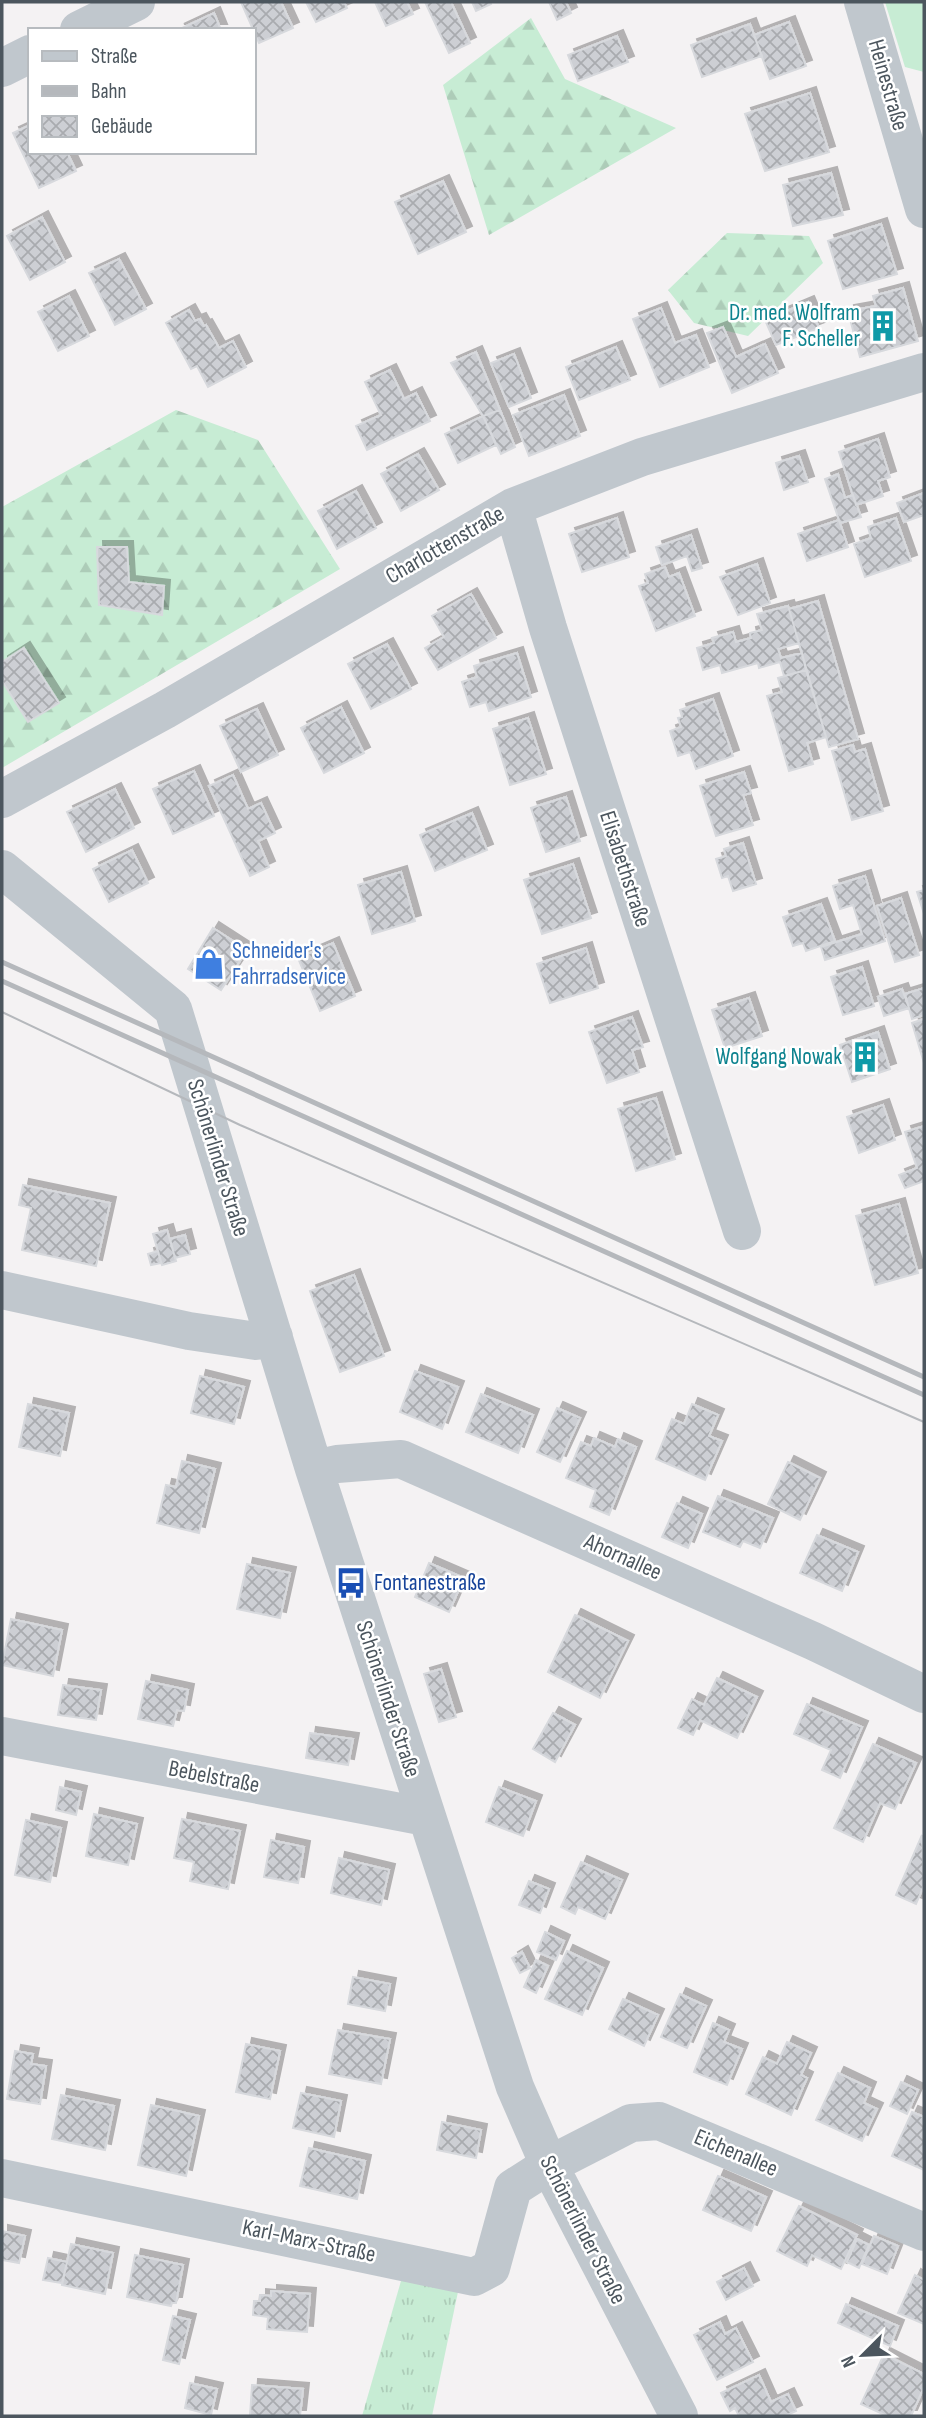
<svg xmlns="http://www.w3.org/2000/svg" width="926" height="2418" viewBox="0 0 926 2418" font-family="'Sofia Sans Condensed',sans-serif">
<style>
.grass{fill:url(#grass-tufts)}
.forest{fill:url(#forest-firs)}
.green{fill:#c7ecd4}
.building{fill:url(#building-cross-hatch);stroke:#d7d9dd;stroke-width:2;filter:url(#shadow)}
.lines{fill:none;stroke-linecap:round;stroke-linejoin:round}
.minor{stroke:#c0c7cd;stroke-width:38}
.tram{stroke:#b5b8bc;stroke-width:2}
.rail{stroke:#b5b8bc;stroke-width:5}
.labels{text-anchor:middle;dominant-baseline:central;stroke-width:5;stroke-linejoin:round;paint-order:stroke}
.street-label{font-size:23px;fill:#4c565e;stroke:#fff}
.culture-label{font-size:23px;fill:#0d838f;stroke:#fff;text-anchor:end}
.shop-label{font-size:23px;fill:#366cbe;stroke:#fff;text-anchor:start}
.transit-label{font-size:23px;fill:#164399;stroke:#fff;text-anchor:start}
</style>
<defs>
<pattern id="grass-tufts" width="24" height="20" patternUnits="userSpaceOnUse" patternTransform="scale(1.75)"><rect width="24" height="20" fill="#c7ecd4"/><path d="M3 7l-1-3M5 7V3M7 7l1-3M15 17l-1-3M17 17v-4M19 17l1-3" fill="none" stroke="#adccb8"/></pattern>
<pattern id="forest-firs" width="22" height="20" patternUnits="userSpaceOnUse" patternTransform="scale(1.75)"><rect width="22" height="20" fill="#c7ecd4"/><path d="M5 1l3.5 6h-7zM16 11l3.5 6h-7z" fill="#adccb8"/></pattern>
<pattern id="building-cross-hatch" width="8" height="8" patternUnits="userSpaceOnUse" patternTransform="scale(1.75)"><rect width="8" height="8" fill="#cdcfd4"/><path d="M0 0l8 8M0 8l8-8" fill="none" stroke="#a9abaf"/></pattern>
<filter id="shadow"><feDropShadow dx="6" dy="-6" stdDeviation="0" flood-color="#0004"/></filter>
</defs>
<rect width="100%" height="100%" fill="#f4f2f3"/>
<path class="grass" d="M403 2274 459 2287 432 2416H362Z"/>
<path class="forest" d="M531 18 565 79 676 128 489 235 443 85Z
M727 233 809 236 823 263 748 336 694 323 668 290Z
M176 410 258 440 340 569 2 768V507Z"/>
<path class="green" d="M885 2H924V72L905 67Z"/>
<path class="building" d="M241 2H281L293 28 259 43Z
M306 2H344L347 8 316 22Z
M375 2H407L413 14 386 26Z
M425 2H451L470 43 449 53Z
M472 2H490L491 4 476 11Z
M549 2H566L571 13 557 20Z
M214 13 221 30H178Z
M789 22 806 66 770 79 754 35Z
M750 24 762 56 702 77 691 45Z
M617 36 628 62 578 81 568 55Z
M810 93 829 152 765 171 745 114Z
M30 125V152H67L76 171 39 188 13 133Z
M831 173 843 215 793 226 783 185Z
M443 181 466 232 418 254 395 202Z
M42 217 65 262 30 280 7 236Z
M881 224 897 274 843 289 828 241Z
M119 259 146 309 115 325 89 273Z
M903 288 918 341 860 357 848 311 876 306 873 296Z
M69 296 89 336 58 351 38 312Z
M808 302 819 328 776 345 765 320Z
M661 308 675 343 696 335 709 367 660 387 633 319Z
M189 310 195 321 200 319 204 326 206 325 219 348 233 341 246 367 208 387 197 366 191 369 166 323Z
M723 327 736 357 765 344 778 373 732 393 707 333Z
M616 347 630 380 579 400 566 367Z
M476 352 500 410 483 416 451 363Z
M514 354 531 398 509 407 491 363Z
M390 370 404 399 416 393 430 421 367 450 356 426 381 415 365 382Z
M564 395 580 436 529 456 513 415Z
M500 410 515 447 501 454 483 416Z
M483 416 496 445 458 463 445 434Z
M878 439 890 477 878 481 883 496 856 505 839 452Z
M418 454 439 490 401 511 381 474Z
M799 456 808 482 784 490 776 463Z
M838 474 845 498 853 495 861 517 840 523 825 479Z
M356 491 376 528 337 549 318 511Z
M924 493V515L904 522 897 503Z
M617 518 629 557 582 572 569 534Z
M896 518 911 561 865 577 854 544 871 538 868 527Z
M839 520 848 547 807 561 798 534Z
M691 535 702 568 692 571 687 556 662 565 656 547Z
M97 547H127L129 582 164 586 162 615 99 605Z
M757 564 770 603 738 615 720 577Z
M665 567 669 577 679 573 695 616 656 631 639 586 648 583 645 574Z
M471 594 496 638 438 670 425 648 444 637 432 616Z
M818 601 858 739 829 747 789 609Z
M788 606 799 643 778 649 781 658 802 653 806 670 784 676 780 662 759 668 758 663 722 673 720 665 703 670 697 648 714 643 712 638 733 632 736 642 751 638 750 633 762 630 757 614Z
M387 644 411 689 371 709 348 664Z
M24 648 59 703 28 722 2 681V662Z
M517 653 531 697 489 711 486 702 470 707 462 682 477 677 474 666Z
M806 670 826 737 807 743 813 764 789 771 767 696 782 692 778 678Z
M713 699 733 756 696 769 690 752 678 756 670 731 681 727 678 718 682 717 680 710Z
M341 707 364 753 324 773 301 728Z
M257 709 278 755 241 772 220 726Z
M528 718 546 774 510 785 493 729Z
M853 745 855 752 865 749 883 811 852 820 832 751Z
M194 771 214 816 173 834 153 789Z
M744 772 751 793 743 795 753 825 716 836 700 786Z
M233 775 248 809 261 803 275 833 258 841 269 867 250 876 209 786Z
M115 789 134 828 86 852 67 812Z
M566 797 580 841 546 852 531 808Z
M472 813 487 850 435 871 420 835Z
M743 843 756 884 733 891 728 876 722 878 716 859 726 856 724 849Z
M132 850 148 883 109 902 93 869Z
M573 864 591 918 542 934 524 880Z
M401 872 415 921 372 934 358 885Z
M865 876 885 941 825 960 821 947 862 934 853 905 840 909 833 886Z
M924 890V914L917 892Z
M901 898 919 955 895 962 877 906Z
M821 904 835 941 806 951 803 943 793 946 783 917Z
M213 928 247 950 221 990 188 969Z
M333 943 355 996 320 1011 298 958Z
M586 948 598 988 550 1003 537 964Z
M862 967 874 1006 843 1015 831 977Z
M924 988V1015L912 1019 905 994Z
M902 989 909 1008 884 1016 878 997Z
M749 998 762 1036 725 1048 712 1010Z
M632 1017 643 1047 632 1050 639 1072 607 1083 589 1032Z
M924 1019V1063L912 1023Z
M878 1032 890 1069 852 1082 840 1045Z
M656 1098 675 1159 636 1171 618 1109Z
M883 1105 895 1140 859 1153 847 1117Z
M924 1126V1181L905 1188 899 1175 917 1168 905 1132Z
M23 1185 110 1203 96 1266 22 1250 31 1208 19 1205Z
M899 1204 918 1273 875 1285 856 1216Z
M167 1230 176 1261 162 1265 153 1234Z
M185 1235 190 1254 175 1258 170 1239Z
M158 1251 161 1263 151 1265 148 1254Z
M354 1275 384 1356 340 1372 310 1291Z
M415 1371 458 1387 442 1429 400 1412Z
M200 1376 244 1387 234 1424 191 1413Z
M481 1394 533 1415 518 1453 466 1432Z
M28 1404 69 1413 60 1456 19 1447Z
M692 1404 718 1415 709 1436 722 1441 705 1480 656 1459 672 1419 684 1424Z
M557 1408 580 1418 560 1462 537 1452Z
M594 1438 615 1447 618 1439 636 1447 609 1515 590 1507 596 1490 566 1478 581 1442 591 1446Z
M182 1461 215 1469 199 1533 157 1523 166 1485 176 1487Z
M788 1462 820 1478 800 1520 768 1504Z
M718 1496 773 1518 760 1548 743 1541 740 1547 703 1532Z
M677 1503 702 1514 688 1548 662 1537Z
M817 1535 858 1552 842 1591 800 1573Z
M429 1563 464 1578 449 1612 415 1597Z
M247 1564 290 1573 280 1618 237 1609Z
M575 1615 628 1641 600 1698 548 1672Z
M11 1619 62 1630 53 1676 2 1665Z
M441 1669 456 1717 439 1722 424 1674Z
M717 1678 757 1697 737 1738 700 1720 693 1735 678 1728 692 1699 704 1705Z
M146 1681 188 1690 184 1711 177 1710 173 1726 138 1719Z
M63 1685 101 1690 96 1720 58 1715Z
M807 1704 862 1727 840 1778 822 1770 831 1750 794 1734Z
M553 1713 575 1725 555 1762 533 1749Z
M310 1733 353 1739 348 1765 306 1758Z
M873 1744 916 1763 895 1809 880 1803 863 1842 834 1828Z
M60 1787 81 1792 76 1815 56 1810Z
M499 1787 536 1801 523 1836 486 1822Z
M94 1814 137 1824 128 1865 86 1856Z
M182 1819 240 1831 228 1889 190 1881 194 1862 174 1858Z
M26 1820 61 1828 50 1882 15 1875Z
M922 1835 924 1885 916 1904 896 1895Z
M271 1840 304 1847 298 1883 264 1877Z
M339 1858 389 1870 381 1905 331 1893Z
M581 1862 622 1880 605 1919 578 1907 575 1914 561 1907Z
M529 1881 549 1889 540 1913 519 1905Z
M545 1932 564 1941 556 1960 537 1952Z
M567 1951 603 1968 582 2015 545 1999Z
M522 1952 530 1968 520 1973 512 1958Z
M536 1960 548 1966 536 1993 524 1987Z
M353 1977 390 1984 385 2011 348 2004Z
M680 1994 706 2006 687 2048 661 2037Z
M623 1999 658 2015 644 2046 609 2029Z
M713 2023 729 2030 724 2042 742 2049 727 2085 694 2072Z
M338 2030 390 2039 381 2084 329 2074Z
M787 2042 811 2053 801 2075 807 2078 791 2115 746 2094 763 2057 777 2064Z
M246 2044 280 2051 270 2099 236 2092Z
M15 2051 33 2054 31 2064 46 2066 40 2104 7 2099Z
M838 2073 870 2088 864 2103 877 2109 862 2141 816 2120Z
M901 2082 918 2090 907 2114 890 2106Z
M301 2093 341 2101 334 2137 293 2128Z
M61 2095 114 2106 105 2150 52 2139Z
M151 2105 199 2116 186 2176 138 2165Z
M912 2112 924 2117V2170L892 2156Z
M442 2122 481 2130 476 2158 437 2150Z
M309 2148 365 2161 357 2199 300 2186Z
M718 2176 766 2197 751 2231 703 2210Z
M799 2206 857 2235 841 2269 812 2255 807 2266 777 2251Z
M2 2231 25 2236 19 2263 2 2260Z
M874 2236 898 2246 887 2274 862 2264Z
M857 2239 869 2245 859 2268 847 2262Z
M71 2244 113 2253 105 2294 62 2285Z
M135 2255 183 2265 176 2303H172L171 2306 127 2297Z
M48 2258 67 2262 62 2283 43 2280Z
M744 2268 753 2286 726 2300 717 2282Z
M915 2275 924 2280V2324L898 2313Z
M271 2291 310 2294 307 2332 267 2329 268 2317 253 2315 254 2301H260V2295L271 2296Z
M846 2304 898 2326 890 2346 838 2323Z
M173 2316 190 2320 179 2364 163 2360Z
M720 2322 725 2334 736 2328 753 2362 717 2380 694 2335Z
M884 2354 924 2374V2387L911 2416H887L861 2404Z
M759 2375 771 2402 788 2394 796 2411 785 2416H739L735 2408 730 2411 721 2393Z
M190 2383 217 2389 211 2415 185 2408Z
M252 2385 303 2389 300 2416H250Z"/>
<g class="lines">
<path class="minor" d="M863 2 924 209
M79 30 136 2
M2 68 30 54
M513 507 548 628 742 1231
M2 799 165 710 513 507 642 457 924 372
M2 869 173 1009 314 1469 515 2087 549 2165 679 2416
M2 1290 189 1331 256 1341 274 1337
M314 1469 337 1464 401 1459 813 1641 924 1694
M2 1736 426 1817
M2 2178 474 2277 491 2268 513 2188 549 2165 631 2123 659 2121 924 2232"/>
<path class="tram" d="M2 1012 240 1125 924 1422"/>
<path class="rail" d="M2 962 924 1377
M2 981 924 1395"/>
</g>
<defs>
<symbol id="building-bare" viewBox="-9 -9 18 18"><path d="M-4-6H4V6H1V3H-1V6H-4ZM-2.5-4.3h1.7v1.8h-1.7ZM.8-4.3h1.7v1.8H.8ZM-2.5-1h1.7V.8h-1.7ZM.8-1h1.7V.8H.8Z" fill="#0f9aa8" stroke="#fff" stroke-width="2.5" paint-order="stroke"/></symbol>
<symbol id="shop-bare" viewBox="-9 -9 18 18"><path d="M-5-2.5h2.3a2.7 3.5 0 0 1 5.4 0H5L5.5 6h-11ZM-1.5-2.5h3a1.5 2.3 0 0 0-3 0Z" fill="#3f7fe0" stroke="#fff" stroke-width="2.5" paint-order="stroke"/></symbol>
<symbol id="bus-bare" viewBox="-9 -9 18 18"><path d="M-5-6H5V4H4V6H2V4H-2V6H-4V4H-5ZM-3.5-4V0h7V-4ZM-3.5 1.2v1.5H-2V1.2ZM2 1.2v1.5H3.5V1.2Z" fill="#1a4fb4" stroke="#fff" stroke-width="2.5" paint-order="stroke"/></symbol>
</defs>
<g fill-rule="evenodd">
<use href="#building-bare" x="861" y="304" width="44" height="44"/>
<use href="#shop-bare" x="187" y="942" width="44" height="44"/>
<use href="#building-bare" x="843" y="1035" width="44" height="44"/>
<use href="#bus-bare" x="329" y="1561" width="44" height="44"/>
</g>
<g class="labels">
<g class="street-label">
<text transform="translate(888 85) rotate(74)">Heinestraße</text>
<text transform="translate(445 545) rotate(-30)">Charlottenstraße</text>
<text transform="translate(625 869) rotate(72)">Elisabethstraße</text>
<text transform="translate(218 1158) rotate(73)">Schönerlinder Straße</text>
<text transform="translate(623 1557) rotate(24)">Ahornallee</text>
<text transform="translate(388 1699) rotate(72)">Schönerlinder Straße</text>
<text transform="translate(214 1777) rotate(11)">Bebelstraße</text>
<text transform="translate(736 2153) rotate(23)">Eichenallee</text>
<text transform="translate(583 2230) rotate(63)">Schönerlinder Straße</text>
<text transform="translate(309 2241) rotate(12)">Karl-Marx-Straße</text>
</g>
<g class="culture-label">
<text x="860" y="313">Dr. med. Wolfram<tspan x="860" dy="26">F. Scheller</tspan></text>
<text x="842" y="1057">Wolfgang Nowak</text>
</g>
<g class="shop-label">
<text x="232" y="951">Schneider's<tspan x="232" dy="26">Fahrradservice</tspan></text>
</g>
<g class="transit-label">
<text x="374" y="1583">Fontanestraße</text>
</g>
</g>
<rect width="926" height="2418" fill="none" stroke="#4c565e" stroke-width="7"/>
<rect x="28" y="28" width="228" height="126" fill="#ffffff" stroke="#b7bbbf" stroke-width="2"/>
<rect x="42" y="51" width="35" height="10" fill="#c0c7cd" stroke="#b7bbbf" stroke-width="2"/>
<text x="91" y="63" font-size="21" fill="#4c565e">Straße</text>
<rect x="42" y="86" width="35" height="10" fill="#b5b8bc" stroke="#b7bbbf" stroke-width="2"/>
<text x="91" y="98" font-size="21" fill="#4c565e">Bahn</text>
<rect x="42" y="116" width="35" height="21" fill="url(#building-cross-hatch)" stroke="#b7bbbf" stroke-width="2"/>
<text x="91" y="133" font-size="21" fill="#4c565e">Gebäude</text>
<g transform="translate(863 2355) rotate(246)" stroke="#ffffff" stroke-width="5" paint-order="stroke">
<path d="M0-5L12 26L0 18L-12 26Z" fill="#4c565e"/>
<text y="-10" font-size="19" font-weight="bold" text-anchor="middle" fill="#4c565e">N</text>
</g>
</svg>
